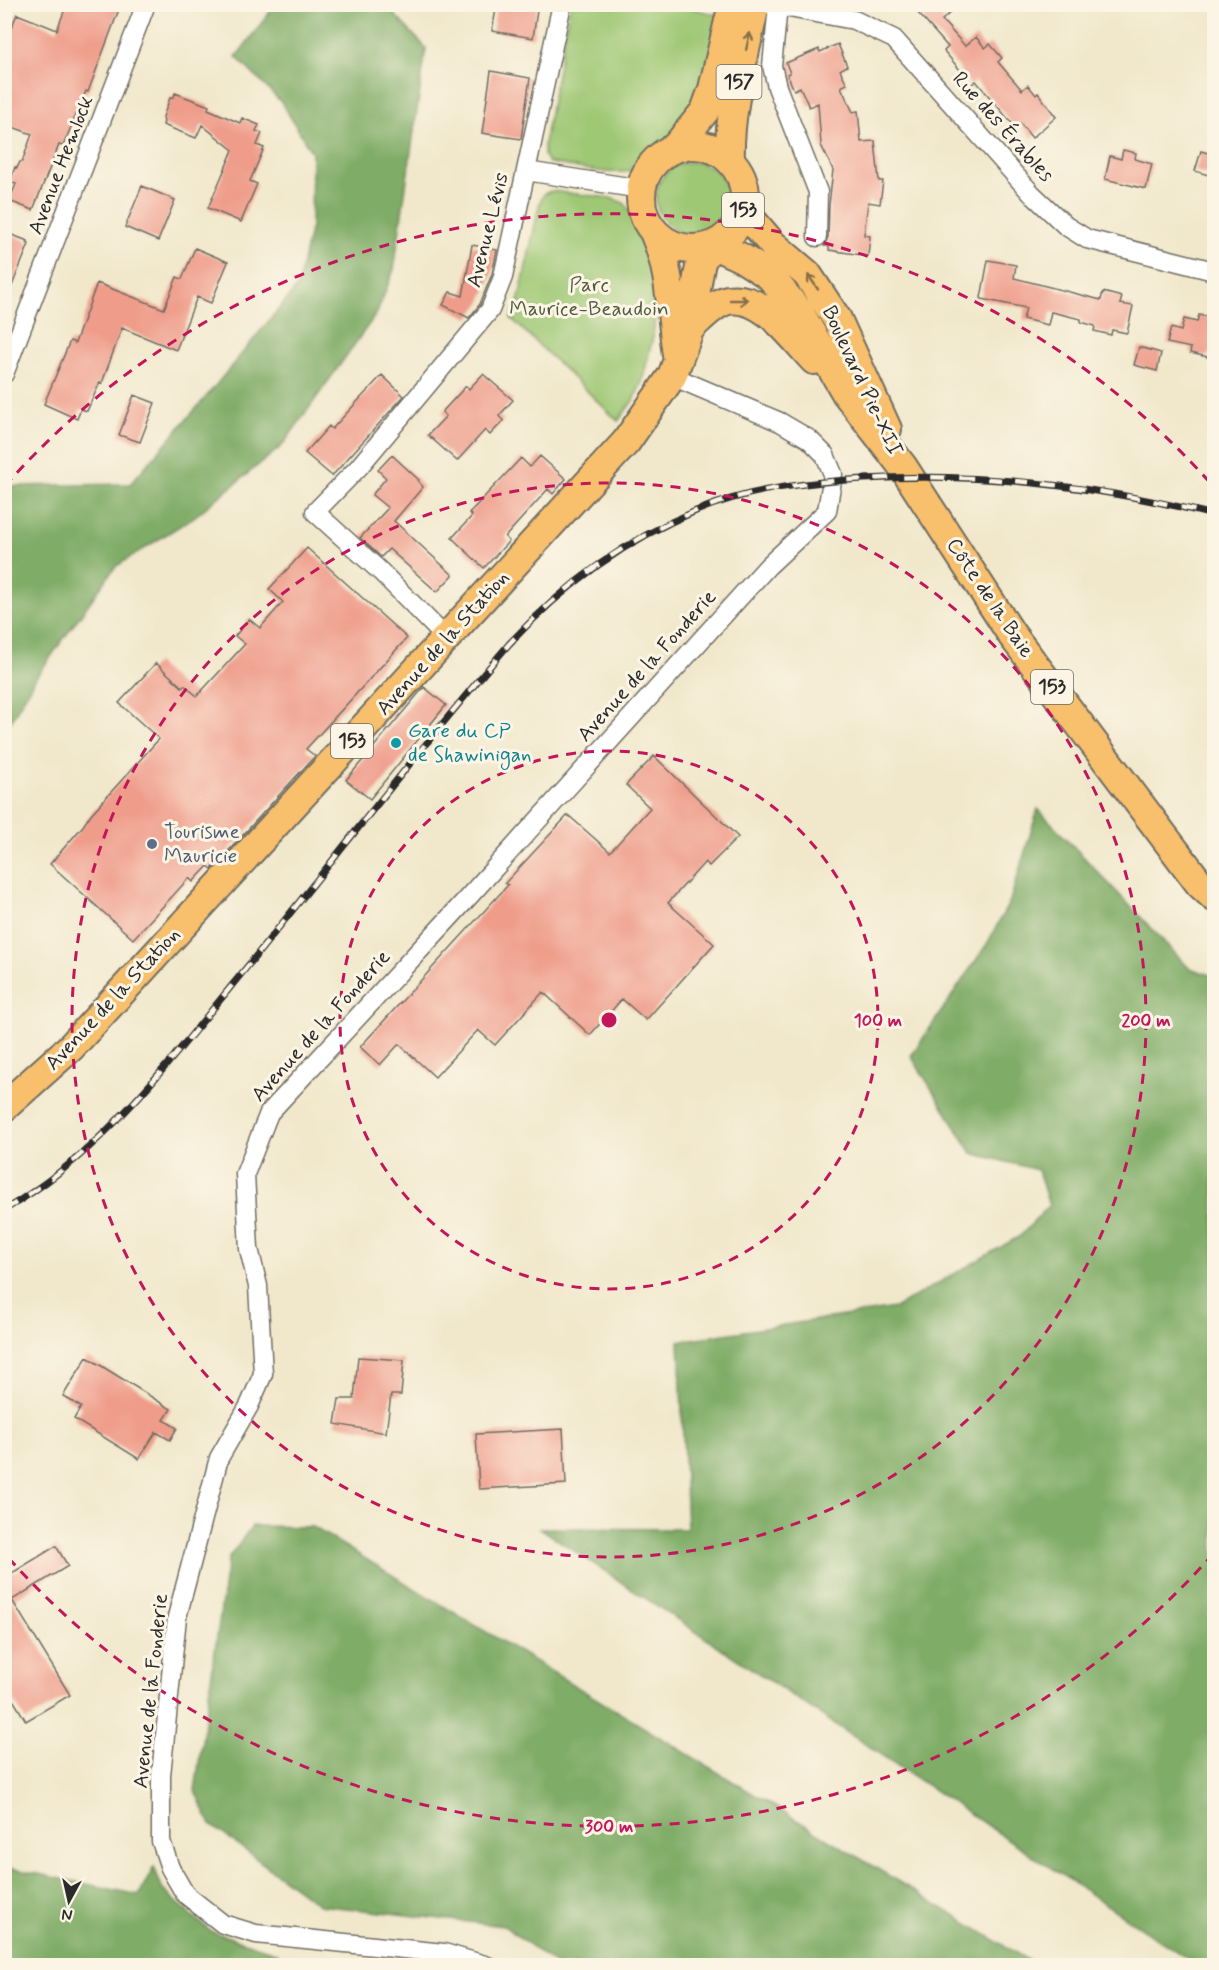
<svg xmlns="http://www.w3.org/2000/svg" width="1219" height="1970" viewBox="0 0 1219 1970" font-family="Mynerve,sans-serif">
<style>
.green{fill:#9fc874;stroke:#657a50;stroke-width:1.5}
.forest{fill:#7fac66;stroke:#556c48;stroke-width:1.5}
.building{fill:#ef9c8a}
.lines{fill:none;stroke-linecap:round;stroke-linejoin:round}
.street-casing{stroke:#706d63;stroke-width:21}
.primary-casing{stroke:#706d63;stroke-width:32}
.street{stroke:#fff;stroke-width:18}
.primary{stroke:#f8bf6c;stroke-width:28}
.rail-casing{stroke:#2b2b2b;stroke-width:7}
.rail{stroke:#fcf5e5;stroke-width:4.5;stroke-dasharray:14;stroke-linecap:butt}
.oneway{stroke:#876e48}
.ring{fill:none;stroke:#c2185b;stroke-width:3;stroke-dasharray:10 8}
.culture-dot{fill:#0f9aa8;stroke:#fcf5e5;stroke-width:2}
.service-dot{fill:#5c6f8a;stroke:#fcf5e5;stroke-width:2}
.labels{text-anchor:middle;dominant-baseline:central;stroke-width:6;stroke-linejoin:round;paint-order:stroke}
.shield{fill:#fcf5e5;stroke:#6a6863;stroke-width:1.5}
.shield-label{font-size:20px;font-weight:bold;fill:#2b2b2b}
.street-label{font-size:21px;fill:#2b2b2b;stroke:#fcf5e5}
.park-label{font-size:21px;fill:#4e5a41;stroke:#fcf5e5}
.culture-label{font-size:21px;fill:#0d838f;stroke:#fcf5e5;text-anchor:start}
.service-label{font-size:21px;fill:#4e5e75;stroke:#fcf5e5;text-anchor:start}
.centre{fill:#c2185b;stroke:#fcf5e5;stroke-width:3}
.ring-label{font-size:18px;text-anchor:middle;font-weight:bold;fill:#c2185b;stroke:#fcf5e5;stroke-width:6;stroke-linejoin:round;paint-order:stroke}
</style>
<rect width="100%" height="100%" fill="#fcf5e5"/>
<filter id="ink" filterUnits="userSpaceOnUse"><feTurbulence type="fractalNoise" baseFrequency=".0167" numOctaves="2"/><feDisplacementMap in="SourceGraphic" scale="12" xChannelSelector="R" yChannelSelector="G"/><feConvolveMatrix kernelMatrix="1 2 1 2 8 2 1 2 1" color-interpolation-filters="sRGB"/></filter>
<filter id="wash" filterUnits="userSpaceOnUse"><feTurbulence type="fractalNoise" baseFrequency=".008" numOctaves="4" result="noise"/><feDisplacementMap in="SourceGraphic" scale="24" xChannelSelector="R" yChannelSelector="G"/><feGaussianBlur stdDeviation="1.35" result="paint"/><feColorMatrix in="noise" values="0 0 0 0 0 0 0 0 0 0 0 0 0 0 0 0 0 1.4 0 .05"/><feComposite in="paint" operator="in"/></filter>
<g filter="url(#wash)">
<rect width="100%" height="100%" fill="#f1e8cc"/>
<path class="green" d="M570 5H677L719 15C712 46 705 101 685 126 671 142 649 149 637 169 613 178 574 166 549 163L544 156V144Z
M656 198a36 36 0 1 1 72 0a36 36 0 1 1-72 0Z
M551 191 610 198 624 203 632 215 635 227 645 242 657 293 653 337 642 382 634 399 618 421 511 318 519 299 540 202 544 194Z"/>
<path class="forest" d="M275 5H395L394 14 426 48 394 269 377 313 282 446 194 517 115 567 34 680 5 732 4 504 12 486 130 484 206 397 297 287 311 227 312 153 282 103 236 57Z
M1038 809 1189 968 1214 976V1965H1197L540 1528 687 1529 679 1341 895 1308 1020 1236 1049 1206 1038 1170 972 1153 911 1056 987 944 1010 901Z
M252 1526 313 1527 1036 1965H556L504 1926 319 1905 211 1825 195 1791 228 1559Z
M5 1867 139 1895 154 1867 163 1890 210 1931 275 1952 292 1965H5Z"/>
<g id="blocks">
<path class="building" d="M67 4H121L88 92 86 91 63 146 59 145 33 210 9 201 16 184 10 182 15 167 17 168 20 162H22L32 134 4 124V46L17 14 57 30Z
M497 4H538L533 38 492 31Z
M910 4H960L942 20 965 46 976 37 985 48 990 44 1002 58 998 62 1022 90 1028 85 1036 95 1038 93 1056 117 1032 138 1020 123 1015 127 976 81 971 85 960 73 961 71 944 51 948 47Z
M838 44 847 66 840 70 847 84 841 87 853 112 858 111 861 142 875 141 879 181H883L880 204 868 202 864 235 870 236 868 256 829 250V246H824L828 237 829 205 833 170 821 145 818 103 809 107 800 87 794 90 787 74 790 73 786 63 819 49 820 52Z
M491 71 530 78 521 139 482 133Z
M175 93 209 106 208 109 240 123 242 118 259 125 256 131 262 133 257 145 264 148 250 181 257 184 241 222 208 208 233 150 202 125 196 138 163 125 164 121 163 117 170 98 174 97Z
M1123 150 1136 153 1135 159 1152 164 1146 189 1105 179 1110 156 1121 159Z
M1201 151 1215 155V177L1195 171Z
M142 186 175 200 158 241 125 227Z
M4 232 28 241 27 243 29 244 5 303Z
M472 245 497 250 492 274 480 304 469 318 443 305 450 292 463 296Z
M195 248 228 262 211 303 197 297 176 350 122 328 102 383 100 382 87 411 81 409 77 419 44 404 70 341 75 343 97 283 164 309 177 277 182 279Z
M988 260 1016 265 1014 278 1101 300 1103 292 1122 297 1120 304 1133 306 1127 333 1112 330 1111 335 1094 331 1095 326 1081 322V319L1051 312 1048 325 1023 319 1026 308 982 299 981 298Z
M1199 315 1215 319V354L1209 353 1208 357 1190 353 1191 348 1167 343 1171 328 1181 331 1184 319 1197 322Z
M1139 347 1161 353 1157 371 1134 365Z
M483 374 513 400 499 416 504 420 490 435 485 430 457 461 428 435 446 416 442 412 466 386 469 389Z
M382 375 404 396 332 476 305 453 329 426 332 429Z
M134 395 155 403 140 442 119 435Z
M392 455 419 480 418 481 423 487 394 521 453 575 437 592 389 549 381 557 360 538 388 508 372 495 386 478 378 470Z
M540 456 566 479 553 494 548 489 505 537 509 541 484 568 452 538 472 516 469 513 521 458 530 467Z
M307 548 407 638 306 749 315 756 281 793 212 869 208 866 193 882 189 878 133 939 50 864 83 826 91 814 159 739 119 703 156 663 182 687 184 685 197 696 245 644 235 636 249 619 260 628 283 602 269 589Z
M424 687 446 705 370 799 346 780Z
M654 756 738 837 709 866 705 862 668 903 714 944 646 1020 622 999 590 1035 543 992 495 1045 478 1030 435 1077 399 1044 380 1065 360 1047 508 885 505 883 568 815 610 852 650 808 626 785Z
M87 1357 171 1409 164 1420 177 1428 170 1440 156 1432 139 1459 74 1419 81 1407 63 1396Z
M358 1357 404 1360 401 1395H391L386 1433 335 1424 339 1399H354Z
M563 1429 566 1484 479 1489 476 1434Z
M56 1546 68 1566 12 1600 70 1695 26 1721 4 1685V1578Z"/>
</g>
</g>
<g filter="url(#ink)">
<use href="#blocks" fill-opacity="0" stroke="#706d63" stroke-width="1.5"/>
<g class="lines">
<defs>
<path id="street" d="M767 4 854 20 894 39 1032 194 1066 226 1087 239 1214 271
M778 6 772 66 777 87 818 192 817 237
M526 171 641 189
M4 374 146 4
M447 639 381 572 315 512 358 468 490 310 503 277 562 4
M488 1966 444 1953 256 1934 223 1924 185 1894 170 1868 161 1841V1775L177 1617 219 1458 249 1406 263 1374 258 1286 249 1249 245 1174 269 1113 453 914 768 566 827 511 833 474 825 455 809 439 780 422 672 376"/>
<path id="primary" d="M641 197a52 52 0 1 1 104 0a52 52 0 1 1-104 0Z
M674 149 705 111 713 89 733 4
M730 161C728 109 745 55 755 4
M743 210 773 245 807 274 837 319 887 429
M654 232C671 270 671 314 677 355
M714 245 742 258 770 276 799 312 846 393 903 467 1012 635 1200 884 1214 897
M690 328C700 319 714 303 728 300 763 294 792 337 814 360
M4 1107 71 1047 626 442 672 376 690 328 698 277 701 262 709 247"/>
</defs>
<use href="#street" class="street-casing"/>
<use href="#primary" class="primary-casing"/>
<use href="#street" class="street"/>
<use href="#primary" class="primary"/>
<defs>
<path id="rail" d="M4 1210C100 1154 160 1073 229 989 323 874 413 756 509 644 563 586 623 541 696 511 749 489 807 482 864 479 983 472 1099 486 1214 515"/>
</defs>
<use href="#rail" class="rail-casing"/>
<use href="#rail" class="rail"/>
</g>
<defs><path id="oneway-shaft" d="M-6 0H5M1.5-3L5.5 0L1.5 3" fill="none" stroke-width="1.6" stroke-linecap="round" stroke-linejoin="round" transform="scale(1.5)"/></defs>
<g class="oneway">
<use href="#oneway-shaft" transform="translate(748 41) rotate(-78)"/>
<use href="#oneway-shaft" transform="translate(813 282) rotate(-124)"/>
<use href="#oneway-shaft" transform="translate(739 300)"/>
</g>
</g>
<g class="ring">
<circle cx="609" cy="1020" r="269"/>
<circle cx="609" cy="1020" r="537"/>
<path d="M1213 1554A806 806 0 0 1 5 1554M5 486A806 806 0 0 1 1213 486"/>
</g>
<circle class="culture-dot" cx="396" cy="743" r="6"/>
<circle class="service-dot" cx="152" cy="844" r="6"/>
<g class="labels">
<g class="shield">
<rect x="716.5" y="65" width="45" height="34" rx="4.5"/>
<rect x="722" y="193" width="42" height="34" rx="4.5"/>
<rect x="1031" y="670" width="42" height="34" rx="4.5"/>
<rect x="331" y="724" width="42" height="34" rx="4.5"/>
</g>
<g class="shield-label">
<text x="739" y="82">157</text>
<text x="743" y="210">153</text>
<text x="1052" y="687">153</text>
<text x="352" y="741">153</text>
</g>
<g class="street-label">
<text transform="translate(1003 127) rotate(48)">Rue des Érables</text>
<text transform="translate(61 165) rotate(-69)">Avenue Hemlock</text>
<text transform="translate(488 230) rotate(-76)">Avenue Lévis</text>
<text transform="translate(862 381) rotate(65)">Boulevard Pie-XII</text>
<text transform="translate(990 598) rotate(56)">Côte de la Baie</text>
<text transform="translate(443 643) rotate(-48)">Avenue de la Station</text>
<text transform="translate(647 666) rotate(-48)">Avenue de la Fonderie</text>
<text transform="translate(113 999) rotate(-47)">Avenue de la Station</text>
<text transform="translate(321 1026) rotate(-48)">Avenue de la Fonderie</text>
<text transform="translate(151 1691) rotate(-84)">Avenue de la Fonderie</text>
</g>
<g class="park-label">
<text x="589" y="285">Parc<tspan x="589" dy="24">Maurice-Beaudoin</tspan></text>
</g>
<g class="culture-label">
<text x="408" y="731">Gare du CP<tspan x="408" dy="24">de Shawinigan</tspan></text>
</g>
<g class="service-label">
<text x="164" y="832">Tourisme<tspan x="164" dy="24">Mauricie</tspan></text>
</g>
</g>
<circle cx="609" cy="1020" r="9" class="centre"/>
<g class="ring-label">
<text x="878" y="1026">100 m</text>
<text x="1146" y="1026">200 m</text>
<text x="609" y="1832">300 m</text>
</g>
<rect width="1219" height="1970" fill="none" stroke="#fcf5e5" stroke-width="24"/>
<g transform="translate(69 1901) rotate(188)" stroke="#fcf5e5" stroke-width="4.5" paint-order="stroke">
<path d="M0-4.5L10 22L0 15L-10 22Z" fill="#2b2b2b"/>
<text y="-9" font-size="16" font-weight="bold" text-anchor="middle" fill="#2b2b2b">N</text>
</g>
</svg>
